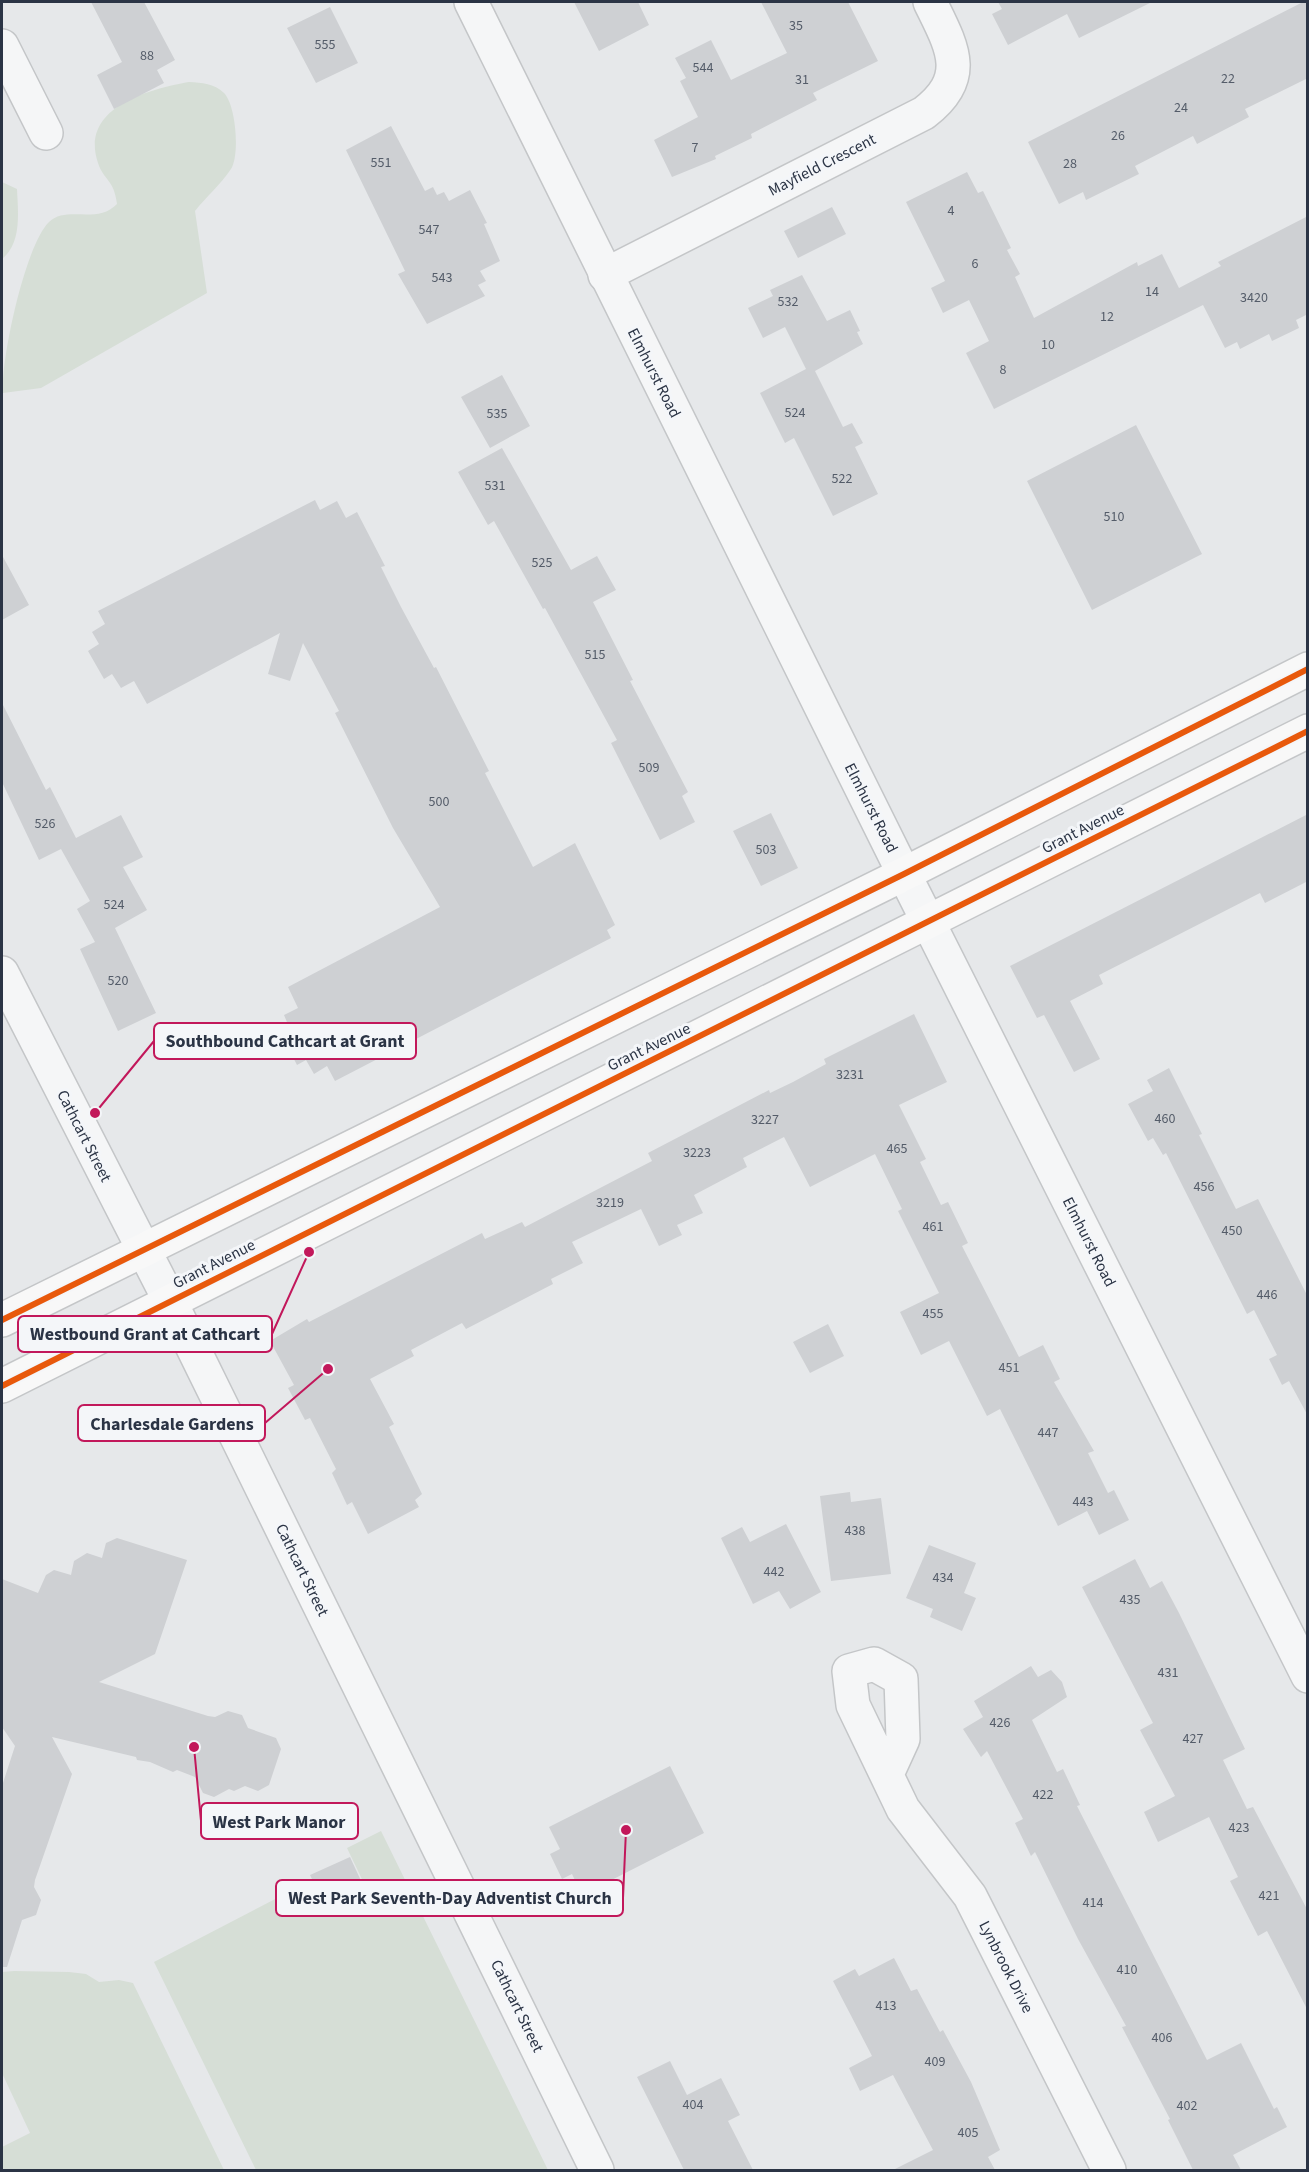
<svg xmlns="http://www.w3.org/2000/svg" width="1309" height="2172" viewBox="0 0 1309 2172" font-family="'Source Sans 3',sans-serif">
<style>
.green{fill:#d6ded6}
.building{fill:#ced0d3}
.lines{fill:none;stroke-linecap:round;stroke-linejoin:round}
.minor-casing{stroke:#c4c6c8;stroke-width:36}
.tertiary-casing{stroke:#c4c6c8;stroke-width:36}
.secondary-casing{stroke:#c4c6c8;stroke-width:36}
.minor{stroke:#f5f6f7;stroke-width:33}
.tertiary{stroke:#f5f6f7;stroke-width:33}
.secondary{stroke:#f8f8f8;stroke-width:33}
.cycleway-casing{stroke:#f4f6f9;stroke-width:10}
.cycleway{stroke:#e8590c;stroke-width:6}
.labels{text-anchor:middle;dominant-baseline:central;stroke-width:6;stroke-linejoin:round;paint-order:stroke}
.number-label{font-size:14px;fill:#545c69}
.street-label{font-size:16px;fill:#2b3445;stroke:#f4f6f9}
.leader{fill:none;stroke:#c2185b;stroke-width:2}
.callout-dot{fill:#c2185b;stroke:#f4f6f9;stroke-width:2}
.callout{fill:#f4f6f9;stroke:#c2185b;stroke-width:2}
.callout-label{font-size:18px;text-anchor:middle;font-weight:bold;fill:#2b3445}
</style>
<rect width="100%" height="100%" fill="#e6e8ea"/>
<path class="green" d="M189 82C202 83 214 83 224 93 236 105 240 155 231 169 221 184 206 197 195 211L207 293 41 388 3 393C0 363 25 245 49 222 67 205 97 225 117 204 114 179 104 181 98 163 79 107 150 89 189 82Z
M2 182 17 189C18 212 22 243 2 259Z
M381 1831 548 2170H256L154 1962 306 1883 323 1917 370 1896 347 1848Z
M14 1971 69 1972 86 1974 99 1982 119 1980 133 1983 224 2170H2V2147L30 2133 2 2073V1972Z"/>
<path class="building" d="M91 2H144L175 60 157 70 164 83 114 109 97 75 122 62Z
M574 2H638L649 25 599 51Z
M761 2H848L878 61 813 93 817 100 751 134 752 138 715 156 716 159 672 177 654 140 698 117 680 81 686 78 675 58 711 40 731 80 787 53Z
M998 2H1152L1079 38 1067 14 1008 45 992 14 1002 9Z
M1303 2H1308V78L1245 109 1249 117 1197 144 1193 136 1135 166 1139 174 1086 200 1083 192 1059 204 1028 142Z
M330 7 358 63 316 83 287 28Z
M391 126 425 191 433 187 437 195 444 192 449 201 470 190 487 223 484 224 500 261 480 271 486 281 478 285 485 296 427 324 398 274 405 271 346 150Z
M967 172 978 193 983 191 1011 248 1007 250 1020 274 1015 277 1034 318 1137 262 1138 266 1162 254 1179 288 1221 266 1218 262 1308 216V314L1296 320 1299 328 1272 341 1269 334 1240 349 1237 342 1225 348 1203 305 994 409 966 353 989 341 969 300 943 313 931 288 945 281 906 202Z
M832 207 846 234 798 258 784 231Z
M802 275 827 321 850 310 860 331 857 332 863 344 815 371 843 427 852 423 863 443 855 447 878 494 833 516 794 438 785 443 760 393 806 369 785 327 763 338 748 308 773 296 770 290Z
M502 375 530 426 490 448 461 397Z
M1136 425 1202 554 1092 610 1027 481Z
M502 448 571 570 597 556 616 590 593 602 633 680 630 681 688 792 682 796 695 822 660 840 611 743 617 740 545 608 543 609 494 521 488 525 458 472Z
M315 500 320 510 337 501 346 518 357 512 385 566 381 567 401 607 434 668 436 667 489 771 485 773 533 867 575 843 615 925 607 930 611 938 335 1081 327 1066 314 1074 306 1060 297 1065 280 1032 289 1027 284 1015 298 1008 288 987 440 907 393 828 335 713 339 711 303 643 290 681 268 674 280 633 147 704 134 681 121 688 112 674 104 679 88 651 99 644 92 632 105 624 98 611Z
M2 555 29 605 2 620Z
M2 703 46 790 50 787 76 838 121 815 143 857 123 867 147 910 115 928 156 1013 118 1031 80 949 95 942 77 909 90 901 61 849 39 860 2 782Z
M771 813 798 868 761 886 733 831Z
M1308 814V881L1265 903 1260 893 1170 939 1099 975 1103 984 1070 1001 1100 1059 1074 1072 1044 1015 1037 1018 1010 966Z
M914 1014 947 1082 899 1105 926 1159 920 1162 941 1205 948 1202 968 1243 962 1246 1019 1357 1043 1345 1060 1379 1054 1382 1094 1451 1088 1453 1108 1493 1114 1490 1129 1520 1099 1535 1087 1511 1058 1526 1000 1409 987 1416 949 1341 921 1355 900 1312 939 1293 898 1211 902 1209 875 1154 810 1187 784 1137 743 1158 747 1167 694 1195 703 1213 677 1225 682 1235 659 1246 641 1209 572 1242 583 1263 551 1279 553 1284 466 1329 462 1323 411 1350 414 1356 370 1379 394 1424 389 1427 422 1494 415 1500 419 1507 368 1534 352 1502 347 1505 332 1473 336 1469 310 1418 305 1420 288 1388 294 1385 270 1341 307 1319 309 1322 482 1233 485 1239 522 1222 525 1227 652 1161 648 1153 769 1090 770 1093 793 1082 826 1064 824 1059Z
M1169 1068 1202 1134 1199 1135 1236 1209 1258 1199 1308 1297V1416L1289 1381 1282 1385 1269 1359 1277 1355 1254 1310 1247 1314 1166 1153 1163 1155 1153 1138 1148 1141 1128 1104 1153 1091 1147 1080Z
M828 1324 844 1356 810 1373 793 1342Z
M850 1492 851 1502 881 1498 891 1574 831 1581 820 1496Z
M786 1524 821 1592 790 1609 779 1591 753 1604 721 1538 742 1527 750 1542Z
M117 1538 187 1560 155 1654 99 1682 208 1716 215 1717 228 1711 242 1715 248 1728 276 1738 281 1749 269 1785 258 1791 245 1786 234 1791 229 1789 214 1797 203 1793 195 1777 177 1770 173 1772 150 1762 137 1760 136 1757 52 1737 72 1774 35 1880 34 1887 41 1900 36 1915 22 1920 7 1967H2V1786L15 1746 2 1727V1579L38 1593 46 1575 54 1570 71 1575 74 1561 87 1553 102 1558 106 1543Z
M929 1545 976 1563 964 1593 976 1598 962 1631 930 1617 933 1609 906 1598Z
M1135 1559 1150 1588 1162 1581 1179 1613 1245 1749 1223 1760 1247 1809 1253 1807 1308 1911V2011L1267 1931 1258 1936 1230 1881 1238 1877 1209 1817 1158 1842 1144 1812 1175 1796 1140 1730 1153 1723 1082 1587Z
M1031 1666 1038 1677 1051 1670 1062 1682 1067 1697 1032 1720 1057 1772 1063 1769 1080 1805 1077 1806 1207 2060 1241 2043 1274 2109 1277 2107 1287 2127 1233 2155 1241 2170H1193L1168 2120 1170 2119 1122 2027 1126 2026 1078 1939 1035 1852 1031 1856 1015 1823 1023 1819 987 1751 981 1757 963 1729 983 1717 974 1701Z
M670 1766 704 1833 582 1895 572 1874 562 1879 550 1854 560 1849 549 1827Z
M350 1857 369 1898 330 1916 310 1875Z
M894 1958 911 1991 917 1989 940 2032 943 2030 971 2082 1000 2150 988 2157 995 2170H893L933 2150 893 2075 860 2091 849 2068 872 2056 833 1981 855 1969 859 1976Z
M670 2061 687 2095 721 2078 740 2115 728 2121 753 2170H684L637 2077Z"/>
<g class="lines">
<defs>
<path id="minor" d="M2 46 46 133
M605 275 924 113C971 77 952 47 930 2
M2 973 170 1301 597 2170
M887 1774 903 1739 901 1679 874 1664 849 1671 853 1705 903 1809 970 1896 1109 2170"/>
<path id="tertiary" d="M471 2 904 874 1308 1676"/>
<path id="secondary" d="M2 1320 904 874 1308 669
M2 1386 1308 731"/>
</defs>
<use href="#minor" class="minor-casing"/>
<use href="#tertiary" class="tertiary-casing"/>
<use href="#secondary" class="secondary-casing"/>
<use href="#minor" class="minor"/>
<use href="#tertiary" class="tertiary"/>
<use href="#secondary" class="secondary"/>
<defs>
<path id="cycleway" d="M2 1320 904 874 1308 669
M2 1386 1308 731"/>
</defs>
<use href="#cycleway" class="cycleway-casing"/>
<use href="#cycleway" class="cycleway"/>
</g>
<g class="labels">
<g class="number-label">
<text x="796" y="26">35</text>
<text x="325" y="45">555</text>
<text x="147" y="56">88</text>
<text x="703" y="68">544</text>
<text x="1228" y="79">22</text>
<text x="802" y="80">31</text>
<text x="1181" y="108">24</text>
<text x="1118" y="136">26</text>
<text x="695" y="148">7</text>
<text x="381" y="163">551</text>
<text x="1070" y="164">28</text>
<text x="951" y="211">4</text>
<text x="429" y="230">547</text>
<text x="975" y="264">6</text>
<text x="442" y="278">543</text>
<text x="1152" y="292">14</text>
<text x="1254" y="298">3420</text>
<text x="788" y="302">532</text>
<text x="1107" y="317">12</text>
<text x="1048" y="345">10</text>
<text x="1003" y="370">8</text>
<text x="795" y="413">524</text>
<text x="497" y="414">535</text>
<text x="842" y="479">522</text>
<text x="495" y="486">531</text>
<text x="1114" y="517">510</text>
<text x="542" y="563">525</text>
<text x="595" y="655">515</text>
<text x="649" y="768">509</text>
<text x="439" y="802">500</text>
<text x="45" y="824">526</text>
<text x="766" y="850">503</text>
<text x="114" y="905">524</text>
<text x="118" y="981">520</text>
<text x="850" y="1075">3231</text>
<text x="1165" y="1119">460</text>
<text x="765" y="1120">3227</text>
<text x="897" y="1149">465</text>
<text x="697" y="1153">3223</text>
<text x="1204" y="1187">456</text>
<text x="610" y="1203">3219</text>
<text x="933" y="1227">461</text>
<text x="1232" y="1231">450</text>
<text x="1267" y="1295">446</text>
<text x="933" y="1314">455</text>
<text x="1009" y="1368">451</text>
<text x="1048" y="1433">447</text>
<text x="1083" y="1502">443</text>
<text x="855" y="1531">438</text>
<text x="774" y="1572">442</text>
<text x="943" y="1578">434</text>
<text x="1130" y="1600">435</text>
<text x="1168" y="1673">431</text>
<text x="1000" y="1723">426</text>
<text x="1193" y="1739">427</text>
<text x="1043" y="1795">422</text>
<text x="1239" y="1828">423</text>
<text x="1269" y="1896">421</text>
<text x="1093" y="1903">414</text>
<text x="1127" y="1970">410</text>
<text x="886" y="2006">413</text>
<text x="1162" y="2038">406</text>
<text x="935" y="2062">409</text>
<text x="693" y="2105">404</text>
<text x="1187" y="2106">402</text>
<text x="968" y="2133">405</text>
</g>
<g class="street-label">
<text transform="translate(822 165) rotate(-27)">Mayfield Crescent</text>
<text transform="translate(654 373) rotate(63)">Elmhurst Road</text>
<text transform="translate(871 808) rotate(63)">Elmhurst Road</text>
<text transform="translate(1083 829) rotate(-27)">Grant Avenue</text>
<text transform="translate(649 1047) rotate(-26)">Grant Avenue</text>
<text transform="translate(84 1136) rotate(63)">Cathcart Street</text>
<text transform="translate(1089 1242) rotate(63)">Elmhurst Road</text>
<text transform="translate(214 1264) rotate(-27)">Grant Avenue</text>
<text transform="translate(302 1570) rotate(64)">Cathcart Street</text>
<text transform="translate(1006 1967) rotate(63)">Lynbrook Drive</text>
<text transform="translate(517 2006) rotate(64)">Cathcart Street</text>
</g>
</g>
<path class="leader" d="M95 1113L154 1041M309 1252L272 1334M328 1369L265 1423M194 1747L201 1821M626 1830L623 1898"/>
<g class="callout-dot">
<circle cx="95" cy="1113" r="6"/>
<circle cx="309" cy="1252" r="6"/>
<circle cx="328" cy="1369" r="6"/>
<circle cx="194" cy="1747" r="6"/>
<circle cx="626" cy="1830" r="6"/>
</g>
<g class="callout">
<rect x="154" y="1023" width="262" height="36" rx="6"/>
<rect x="18" y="1316" width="254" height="36" rx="6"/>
<rect x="78" y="1405" width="187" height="36" rx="6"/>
<rect x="201" y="1803" width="157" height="36" rx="6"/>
<rect x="276" y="1880" width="347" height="36" rx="6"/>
</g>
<g class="callout-label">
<text x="285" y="1047">Southbound Cathcart at Grant</text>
<text x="145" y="1340">Westbound Grant at Cathcart</text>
<text x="172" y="1430">Charlesdale Gardens</text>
<text x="279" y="1828">West Park Manor</text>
<text x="450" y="1904">West Park Seventh-Day Adventist Church</text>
</g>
<rect width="1309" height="2172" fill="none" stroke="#2b3445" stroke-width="6"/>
</svg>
